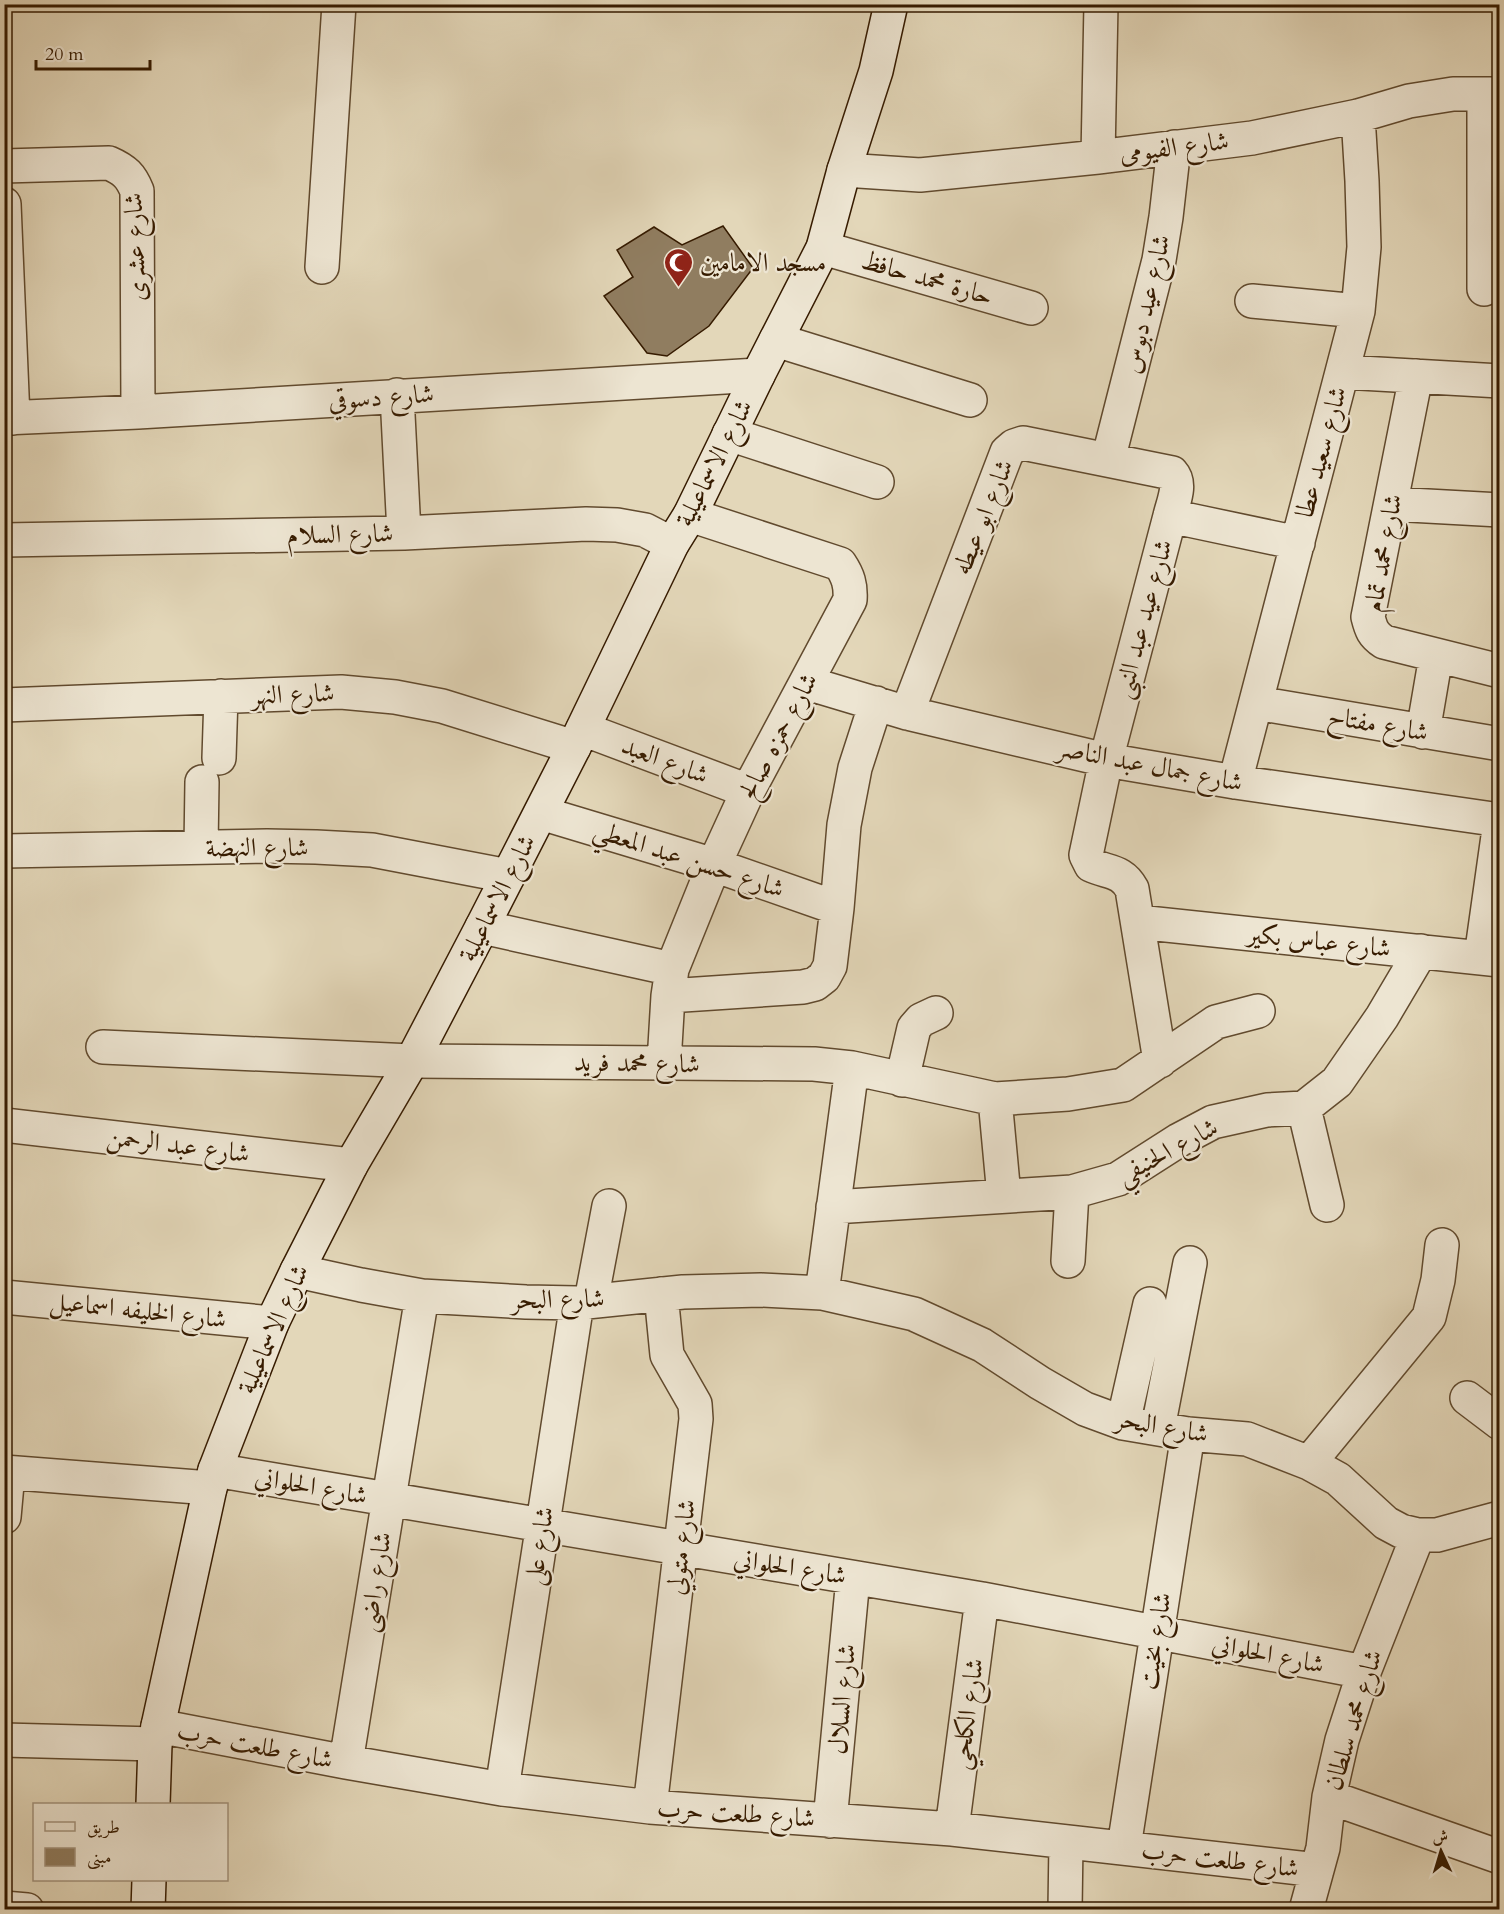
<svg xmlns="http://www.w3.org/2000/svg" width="1504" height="1914" viewBox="0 0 1504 1914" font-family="Cardo,Amiri,serif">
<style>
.building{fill:#907d60;stroke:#361b00;stroke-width:1.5}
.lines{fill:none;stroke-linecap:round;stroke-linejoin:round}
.street-casing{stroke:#614a2e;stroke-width:36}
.secondary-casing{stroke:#361b00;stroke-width:36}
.street{stroke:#ede5d2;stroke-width:33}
.secondary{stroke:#ede5d2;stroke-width:33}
.labels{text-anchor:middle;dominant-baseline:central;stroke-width:4.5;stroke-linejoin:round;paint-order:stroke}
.street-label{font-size:26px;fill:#361b00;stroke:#ede5d2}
.poi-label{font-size:26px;fill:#361b00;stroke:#ede5d2;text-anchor:start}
</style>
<rect width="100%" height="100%" fill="#e3d7b9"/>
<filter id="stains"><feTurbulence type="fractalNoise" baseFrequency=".00333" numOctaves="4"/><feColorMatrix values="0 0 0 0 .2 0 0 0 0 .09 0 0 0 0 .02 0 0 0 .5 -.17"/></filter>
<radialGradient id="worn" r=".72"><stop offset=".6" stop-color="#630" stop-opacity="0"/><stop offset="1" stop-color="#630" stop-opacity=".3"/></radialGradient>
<path class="building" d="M723 226 753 268 709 326 667 356 647 353 604 296 633 277 617 250 654 227 682 245Z"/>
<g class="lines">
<defs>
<path id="street" d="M1098 157 1101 4
M4 166 109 163C125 170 131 176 137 191L138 412
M844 170 920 175 1098 157 1252 138 1358 116 1409 101 1453 94H1500
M4 204 13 418
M823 248 1031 308
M322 267 339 4
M1484 289V94
M1252 301 1358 311
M776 340 970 400
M1343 372 1500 381
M1416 376 1368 617C1371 629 1373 635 1384 642L1500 671
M397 395 404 533
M4 418 138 412 758 375
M729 434 877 482
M1108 460 1159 260 1166 217 1174 147
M1391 504 1500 510
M1170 516 1298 543
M4 540 404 533 586 524 617 525 645 530 672 544
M807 683 907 713 1106 760 1235 782 1500 820
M1256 703 1500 744
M4 705 341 692 395 697 442 706 574 747
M907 713 1007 452 1014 446 1023 443 1172 473C1182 484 1173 503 1170 516L1106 760 1086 855 1091 865C1108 873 1122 870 1132 889L1160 1061
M583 729 748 791
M1423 732 1436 656
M219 758 221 696
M1235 782 1358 311 1364 247 1362 181 1358 116
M541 813 714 865 837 908
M201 847 202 782
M4 851 267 846 316 847 372 850 508 876
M1138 922 1500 960
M482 927 672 969
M1481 957 1500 822
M668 996 803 987 815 984 824 977 830 966 837 908 844 825 855 768 876 703
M103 1047 412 1061 814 1064 852 1068 995 1099 1068 1094 1123 1085 1216 1022 1258 1011
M664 1063 668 996 672 969 714 865 748 791 850 600C851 585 848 576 840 564L690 515
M902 1080 914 1028 921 1020 936 1013
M995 1099 1004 1196
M1304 1108 1327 1205
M4 1125 351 1165
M833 1207 1072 1192 1118 1179 1179 1140 1213 1122 1267 1110 1304 1108 1337 1082 1382 1017 1421 951
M1068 1261 1072 1192
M297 1271 361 1285 422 1296 526 1302 577 1303 683 1292 761 1290 822 1293 914 1314 982 1345 1040 1383 1085 1409 1123 1423 1188 1434 1247 1439 1309 1463 1338 1479 1386 1523 1401 1531 1418 1535H1437L1500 1518
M822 1293 852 1068
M4 1297 272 1323
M591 1301 609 1206
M1467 1398 1500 1423
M1123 1423 1150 1304
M1158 1428 1190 1263
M1309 1463 1429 1317 1438 1280 1442 1245
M215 1470 982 1599 1364 1672
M4 1472 210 1488
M4 1517 8 1473
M158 1726 346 1762 502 1789 650 1807 952 1829 1317 1870
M4 1740 155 1744
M346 1762 422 1296
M502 1789 577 1303
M1329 1797 1500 1857
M650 1807 696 1419 695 1404 667 1355 661 1294
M830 1821 853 1578
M952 1829 982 1599
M1124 1847 1188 1434
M4 1908 27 1910
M1065 1910 1066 1842
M1306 1910 1323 1848 1329 1797 1342 1740 1364 1672 1418 1535"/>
<path id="secondary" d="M153 1804 155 1744 158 1726 210 1488 215 1470 272 1323 297 1271 351 1165 412 1061 482 927 574 747 672 544 690 515 758 375 823 248 844 170 876 71 891 4
M148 1910 149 1880"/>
</defs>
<use href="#street" class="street-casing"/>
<use href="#secondary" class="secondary-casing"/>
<use href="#street" class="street"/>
<use href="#secondary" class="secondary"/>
</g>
<defs>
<symbol id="mosque-pin" viewBox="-11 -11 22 30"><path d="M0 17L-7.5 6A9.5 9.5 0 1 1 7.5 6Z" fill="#8f2418" stroke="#ede5d2"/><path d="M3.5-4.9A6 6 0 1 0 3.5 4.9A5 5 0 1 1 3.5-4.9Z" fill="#fff"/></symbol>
</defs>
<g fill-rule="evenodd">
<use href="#mosque-pin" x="662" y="246" width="33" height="45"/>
</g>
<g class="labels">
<g class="street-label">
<text transform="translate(1174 147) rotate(-7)">شارع الفيومى</text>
<text transform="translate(135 247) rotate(-92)">شارع عشرى</text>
<text transform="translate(927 278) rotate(16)">حارة محمد حافظ</text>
<text transform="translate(1146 304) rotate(-77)">شارع عيد دبوس</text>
<text transform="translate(381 397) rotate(-4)">شارع دسوقي</text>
<text transform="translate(1321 452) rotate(-75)">شارع سعيد عطا</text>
<text transform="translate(714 463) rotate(-63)">شارع الاسماعيلية</text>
<text transform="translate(983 517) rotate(-68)">شارع ابو عيطه</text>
<text transform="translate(340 534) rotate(-1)">شارع السلام</text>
<text transform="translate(1383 553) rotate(-80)">شارع محمد تمام</text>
<text transform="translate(1143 619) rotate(-75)">شارع عيد عبد النبى</text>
<text transform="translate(293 694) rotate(-2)">شارع النهر</text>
<text transform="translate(1378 724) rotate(10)">شارع مفتاح</text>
<text transform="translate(778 736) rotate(-62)">شارع حمزه صالح</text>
<text transform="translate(665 760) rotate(21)">شارع العبد</text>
<text transform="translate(1150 765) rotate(11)">شارع جمال عبد الناصر</text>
<text x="257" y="847">شارع النهضة</text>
<text transform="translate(689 859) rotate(18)">شارع حسن عبد المعطي</text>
<text transform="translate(497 898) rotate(-63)">شارع الاسماعيلية</text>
<text transform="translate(1319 941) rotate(6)">شارع عباس بكير</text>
<text transform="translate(637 1063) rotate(1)">شارع محمد فريد</text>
<text transform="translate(178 1145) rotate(7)">شارع عبد الرحمن</text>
<text transform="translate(1167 1151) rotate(-28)">شارع الحنيفي</text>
<text transform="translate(558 1299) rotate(-1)">شارع البحر</text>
<text transform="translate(138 1310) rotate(6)">شارع الخليفه اسماعيل</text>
<text transform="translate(273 1329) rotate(-66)">شارع الاسماعيلية</text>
<text transform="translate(1162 1426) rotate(10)">شارع البحر</text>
<text transform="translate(311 1486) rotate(10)">شارع الحلواني</text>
<text transform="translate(539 1546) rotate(-81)">شارع على</text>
<text transform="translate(681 1547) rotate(-83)">شارع متولي</text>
<text transform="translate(790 1567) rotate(9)">شارع الحلواني</text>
<text transform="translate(375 1582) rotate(-81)">شارع راضى</text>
<text transform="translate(1155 1641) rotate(-81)">شارع بخيت</text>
<text transform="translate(1268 1654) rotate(11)">شارع الحلواني</text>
<text transform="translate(842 1699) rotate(-85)">شارع السلال</text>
<text transform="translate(967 1714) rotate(-82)">شارع الكلحي</text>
<text transform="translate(1353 1720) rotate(-73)">شارع محمد سلطان</text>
<text transform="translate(255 1745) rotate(11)">شارع طلعت حرب</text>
<text transform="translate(736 1813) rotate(4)">شارع طلعت حرب</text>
<text transform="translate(1220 1859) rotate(7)">شارع طلعت حرب</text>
</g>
<g class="poi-label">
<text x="700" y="262">مسجد الامامين</text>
</g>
</g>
<rect width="1504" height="1914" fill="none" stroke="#e3d7b9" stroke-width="24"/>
<rect x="6" y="6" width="1492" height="1902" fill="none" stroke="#361b00" stroke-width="3"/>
<rect x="12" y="12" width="1480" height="1890" fill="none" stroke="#361b00" stroke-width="1.5"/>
<rect x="33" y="1803" width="195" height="78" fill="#ede5d2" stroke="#a4947e" stroke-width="1.5"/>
<rect x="45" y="1822" width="30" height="9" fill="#ede5d2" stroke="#a4947e" stroke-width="1.5"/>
<text x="87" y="1833" font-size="18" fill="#361b00">طريق</text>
<rect x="45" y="1848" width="30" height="18" fill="#907d60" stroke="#a4947e" stroke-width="1.5"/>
<text x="87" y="1863" font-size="18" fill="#361b00">مبنى</text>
<g transform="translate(1441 1851) rotate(356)" stroke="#ede5d2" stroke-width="4.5" paint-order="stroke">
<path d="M0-4.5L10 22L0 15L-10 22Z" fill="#361b00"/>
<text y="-9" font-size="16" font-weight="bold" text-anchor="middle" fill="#361b00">ش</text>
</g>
<path d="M36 60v9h114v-9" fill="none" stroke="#361b00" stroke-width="3"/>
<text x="45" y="60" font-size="18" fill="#361b00" stroke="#ede5d2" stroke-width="4.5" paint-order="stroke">20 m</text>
<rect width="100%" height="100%" filter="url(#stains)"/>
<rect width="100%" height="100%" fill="url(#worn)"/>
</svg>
